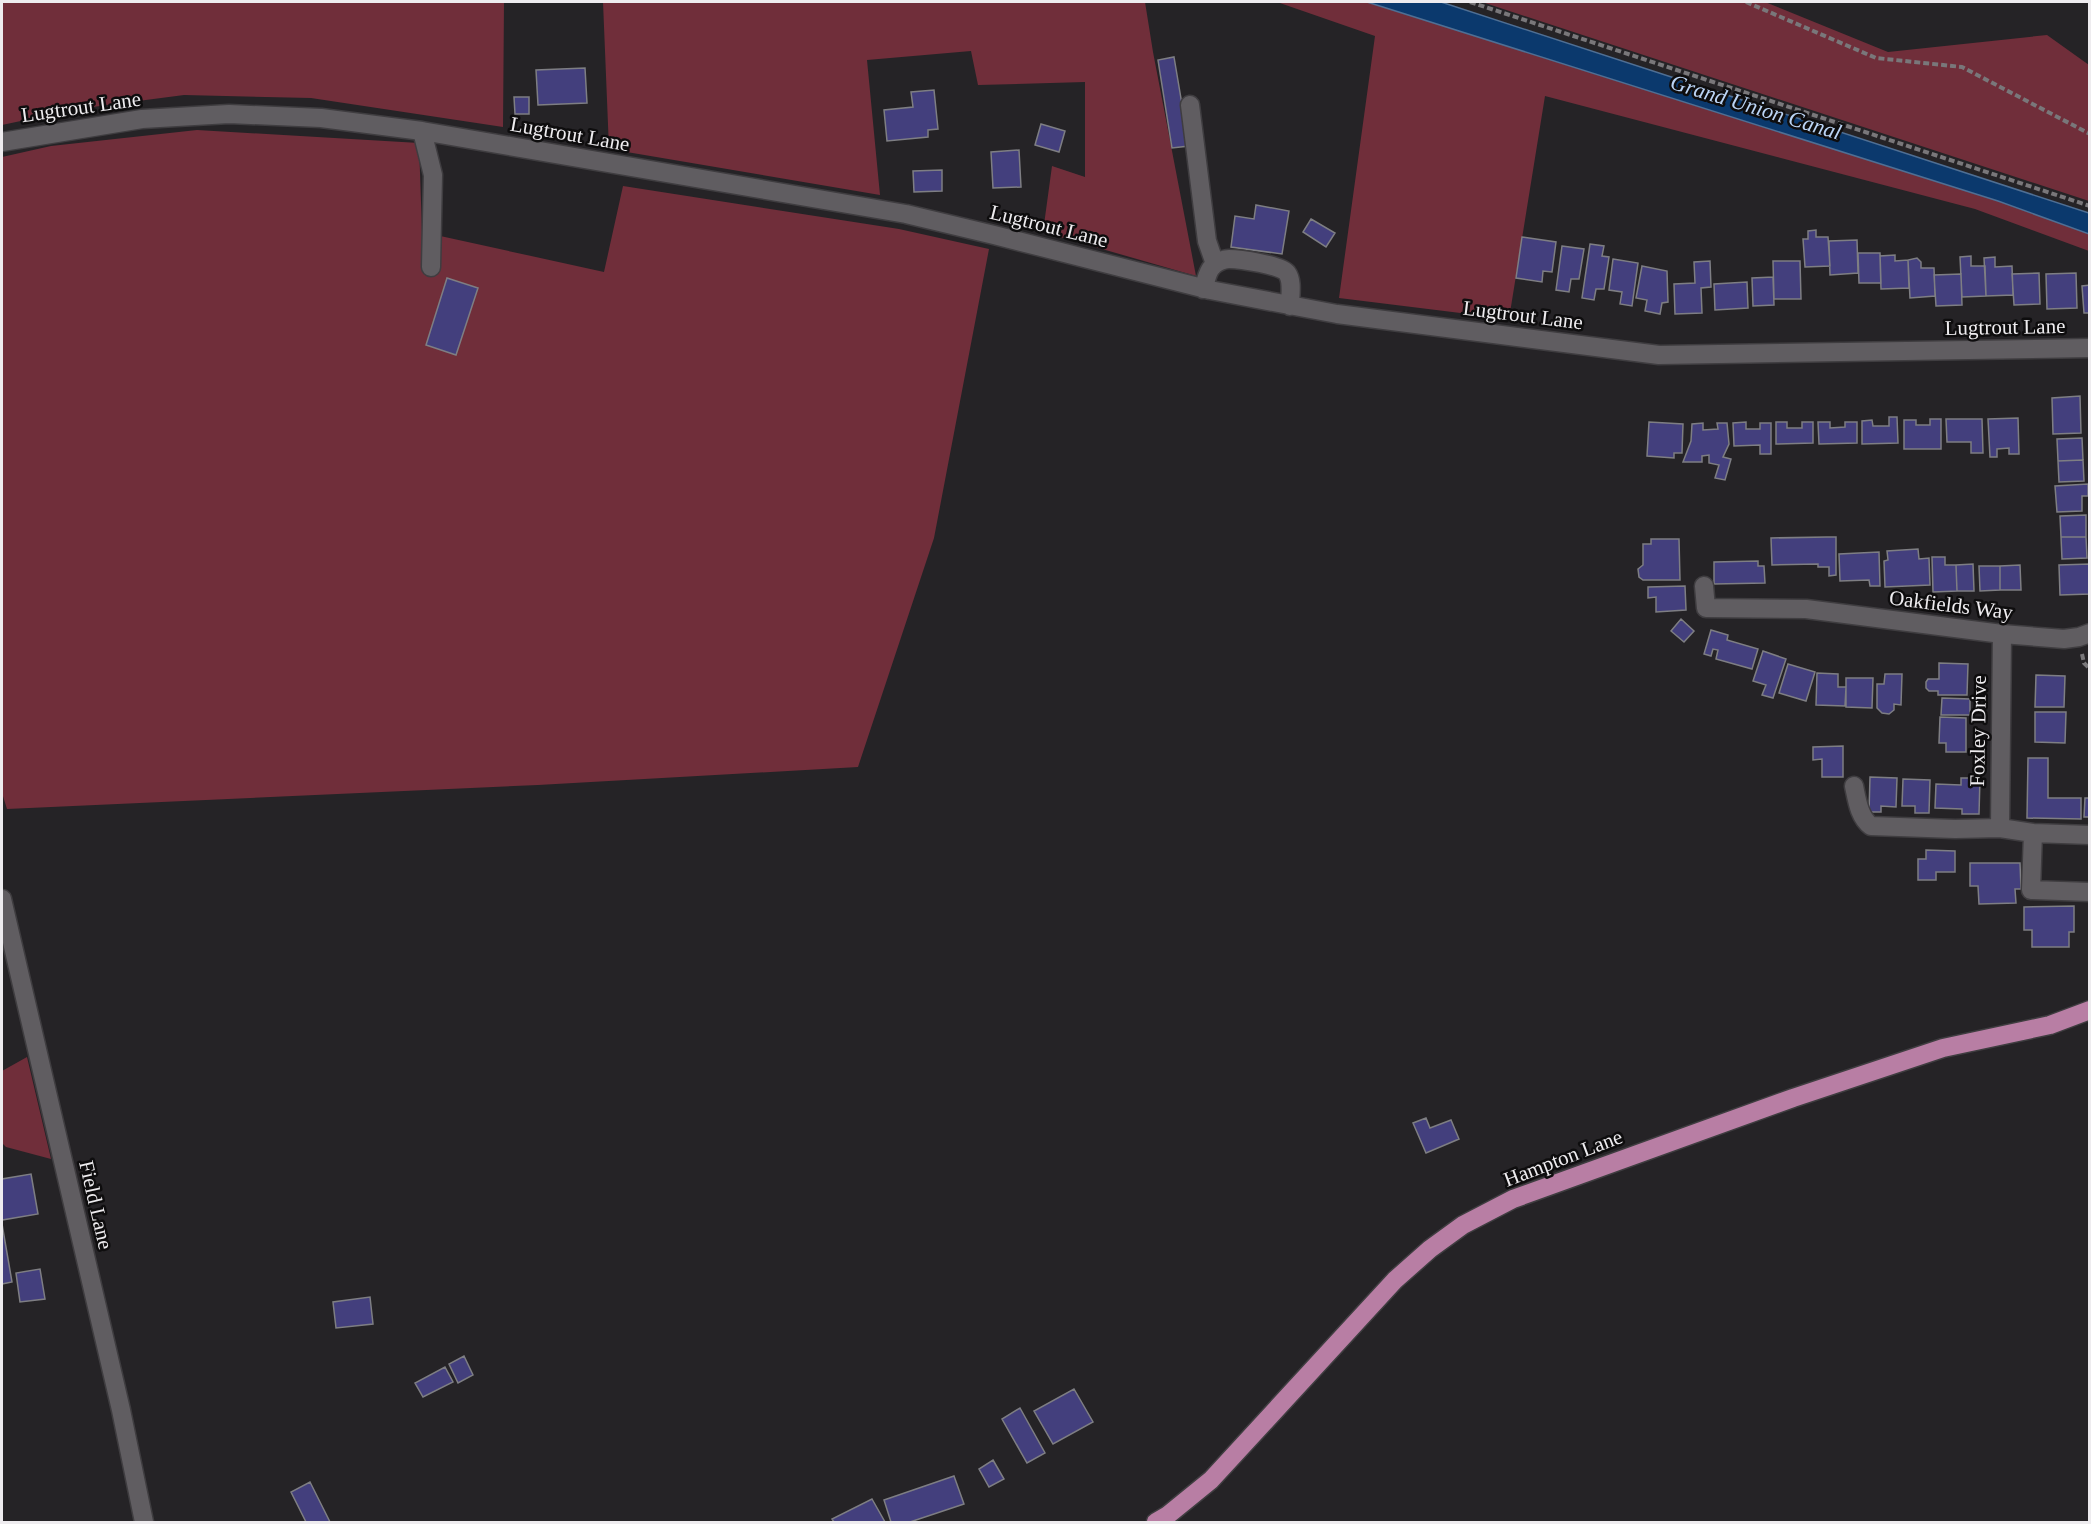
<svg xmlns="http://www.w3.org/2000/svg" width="2091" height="1524" viewBox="0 0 2091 1524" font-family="Georgia,serif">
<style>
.green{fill:#702e3a}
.water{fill:#0b396d;stroke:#4f6f94;stroke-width:1.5}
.building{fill:#433f7d;stroke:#7e7e83;stroke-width:1.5}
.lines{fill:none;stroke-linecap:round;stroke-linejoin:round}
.minor-casing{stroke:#3f3d40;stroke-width:21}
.major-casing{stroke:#3f3d40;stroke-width:21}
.path{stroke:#79777a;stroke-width:4;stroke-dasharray:6 3;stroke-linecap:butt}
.minor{stroke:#605d61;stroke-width:18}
.major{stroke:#b87ea4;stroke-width:18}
.labels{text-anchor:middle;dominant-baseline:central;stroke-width:5;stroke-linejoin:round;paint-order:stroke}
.street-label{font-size:21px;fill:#eeecef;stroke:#0e0d0e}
.water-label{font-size:22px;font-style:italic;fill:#bbd4f5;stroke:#0e0d0e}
</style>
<rect width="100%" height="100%" fill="#252326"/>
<path class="green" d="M2 2H504L503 127 311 98 184 95 77 109 2 125Z
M603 2H1145L1153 52 1196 276 1043 232 1052 166 1085 177V82L978 85 971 51 867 60 880 195 609 149Z
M1277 2H1367L1998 201 2089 234V251L1975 209 1545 96 1509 319 1339 298 1375 36Z
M1482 2H1765L1888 52 2047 35 2089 65V201Z
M197 130 419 143 422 232 604 272 623 186 899 229 989 249 934 538 858 767 538 785 7 809 2 793V157L51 146Z
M27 1057 51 1159 6 1147 2 1143V1071Z"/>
<path class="water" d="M1367 2H1441L2089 213V234L1998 201Z"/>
<path class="building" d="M1174 57 1189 146 1172 148 1158 60Z
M585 68 587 103 538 105 536 70Z
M934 90 938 129 928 130V137L887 141 884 110 913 107 911 92Z
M514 97H529V114H515Z
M1041 124 1065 131 1059 152 1035 145Z
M1019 150 1021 187 993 188 991 152Z
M942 170V191L914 192 913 171Z
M1256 205 1289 211 1282 254 1231 247 1235 216 1254 219Z
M1311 219 1335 233 1326 247 1303 232Z
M1816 230V237H1828L1830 266 1805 267 1803 239H1808V231Z
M1522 237 1556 242 1552 272 1543 271 1542 282 1516 278Z
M1857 240 1858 273 1830 275 1829 241Z
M1590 244 1604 246 1602 256 1609 257 1604 289H1596L1594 300 1582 298Z
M1562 246 1584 249 1579 279H1571L1569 292 1556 290Z
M1858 253H1880L1881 283H1859Z
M1895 255V261L1908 260 1909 288 1881 289 1880 256Z
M1971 256V266H1985L1986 296 1962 297 1960 257Z
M1995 257V267L2012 266 2013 295 1986 296 1984 258Z
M1917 258 1921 262V268H1934L1935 296 1910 298 1908 260Z
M1613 259 1638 263 1632 306 1620 304 1622 292 1609 290Z
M1710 261 1711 287 1701 288 1702 313 1675 314 1674 284 1695 283 1694 262Z
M1773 261H1800L1801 299H1774Z
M1642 266 1667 271 1668 302 1662 303 1660 314 1645 311 1647 300 1636 298Z
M2039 273 2040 304 2014 305 2012 274Z
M2076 273 2077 308 2047 309 2046 274Z
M1961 274 1962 305 1936 306 1934 275Z
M1773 277 1774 305 1753 306 1752 278Z
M447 278 478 288 456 355 426 345Z
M1747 282 1748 308 1715 310 1714 284Z
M2090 285V313H2084L2082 286Z
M2080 396 2081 433 2053 434 2052 398Z
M1889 417H1897L1898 443 1862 444V421L1872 420 1873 426H1889Z
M2018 418 2019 454H2009V448L1997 449V457H1990L1988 419Z
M1930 419H1941V449H1904V420H1916V425H1930Z
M1946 419H1982L1983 453H1971V442H1947Z
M1649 422 1683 424 1682 453H1674V458L1647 456Z
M1746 422V429H1760V423H1771V454H1760V445L1734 446 1733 423Z
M1776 422H1787V428H1802V422H1813V443L1776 444Z
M1818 422H1830V428L1845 427V422H1857V443L1819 444Z
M1703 423V430L1718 429 1717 423H1727L1729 444 1723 457 1731 459 1725 480 1715 478 1719 465 1709 463V455L1702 456V462H1683L1691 441 1692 424Z
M2082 438 2083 460 2058 461 2057 439Z
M2083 460 2084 481 2059 482 2058 461Z
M2088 484V496H2082V511L2057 512 2055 486Z
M2086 515V537H2061L2060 516Z
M1827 537H1836V575L1829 576V567H1818V564L1772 565 1771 538Z
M2061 537H2086L2087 558 2062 559Z
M1651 539H1679L1680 580H1643L1639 577 1638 569 1643 565V544H1651Z
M1918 549 1919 559 1929 558 1930 585 1885 587 1884 561 1888 560 1887 551Z
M1879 552 1880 586H1870L1869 580 1840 581 1839 554Z
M1932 557H1945V565H1956L1957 591 1933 592Z
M1758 561V566H1764L1765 583 1714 584V562Z
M1973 564 1974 591H1957L1956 565Z
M2090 564V594L2060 595 2059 565Z
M2020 565 2021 590H2000V566Z
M1979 566H2000V590L1980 591Z
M1685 586 1686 610 1656 612V597L1648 598V587Z
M1681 619 1694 631 1684 642 1671 631Z
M1711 630 1728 635 1727 640 1758 649 1752 669 1716 659 1718 650 1713 649 1711 656 1704 654Z
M1763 651 1786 659 1773 698 1762 695 1766 685 1753 681Z
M1939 663 1968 664 1967 695H1938V691H1929L1926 688V682L1928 679H1939Z
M1788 664 1815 672 1806 701 1779 693Z
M1817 673 1838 674V687H1846L1845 706 1816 705Z
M1885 674H1902L1901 705 1894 704V710L1889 714 1882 713 1877 708V684H1884Z
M2036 675 2065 676 2064 707H2035Z
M1846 678H1873L1872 708 1846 707Z
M1942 698 1970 699V715H1941Z
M2035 712H2066L2065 743 2035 742Z
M1940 717 1966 718V752H1946V743H1939Z
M1843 746V777H1822V759L1813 760V747Z
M2028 758H2048V798H2081V819L2027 818Z
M1870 777 1897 778 1896 807 1881 806V812H1869Z
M1961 778H1980L1979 814H1962V809L1935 808 1936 784 1961 785Z
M1903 779 1930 780 1929 813H1915V806H1902Z
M2085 798H2090V817H2084Z
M1926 850 1955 851V872H1936V880H1918V859H1926Z
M1970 863H2020L2021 889H2015L2016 903 1979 904 1978 886H1970Z
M2074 906V932H2069V947H2032V930H2024V907Z
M1426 1118 1430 1128 1451 1120 1459 1139 1426 1153 1413 1123Z
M31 1174 38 1214 2 1220V1179Z
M2 1224 12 1282 2 1284Z
M40 1269 45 1299 20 1302 16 1273Z
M370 1297 373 1324 336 1328 333 1302Z
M464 1356 473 1375 458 1383 449 1364Z
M445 1367 453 1382 423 1397 415 1383Z
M1074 1389 1093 1422 1053 1444 1034 1411Z
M1020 1408 1045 1453 1027 1463 1002 1419Z
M993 1460 1004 1479 989 1487 979 1469Z
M954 1476 964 1504 910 1522H891L884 1500Z
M310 1482 330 1522H306L291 1492Z
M872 1499 885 1522H834L832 1519Z"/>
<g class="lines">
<defs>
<path id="minor" d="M1190 105 1207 241 1215 264
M422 131 433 175 431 267
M2 142 142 119 229 114 321 118 422 131 906 214 994 235 1210 290 1337 314 1659 355 2090 348
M1203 289C1206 282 1207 272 1212 267 1215 263 1223 259 1229 259 1239 259 1282 265 1287 273 1293 281 1290 296 1290 306
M1704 586 1706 608 1806 609 2002 634 2064 639 2079 637 2090 633
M2002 634 2000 828 2033 833 2090 835
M1854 786C1857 800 1859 817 1871 826L1955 829 2000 828
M2033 833 2031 890 2090 892
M2 899 121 1410 144 1522"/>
<path id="major" d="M1156 1522 1168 1515 1211 1480 1395 1280 1430 1249 1463 1225 1513 1199 1793 1098 1943 1048 2050 1025 2090 1010"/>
</defs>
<use href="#minor" class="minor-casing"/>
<use href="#major" class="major-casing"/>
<path class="path" d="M1470 2 2090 206
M1746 2 1876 58 1962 67 2090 134
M2082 654 2084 663 2090 669"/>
<use href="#minor" class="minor"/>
<use href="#major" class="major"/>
</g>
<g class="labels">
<g class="street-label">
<text transform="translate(81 107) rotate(-8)">Lugtrout Lane</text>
<text transform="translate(570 134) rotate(10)">Lugtrout Lane</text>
<text transform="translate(1049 226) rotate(14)">Lugtrout Lane</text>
<text transform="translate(1523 315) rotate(7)">Lugtrout Lane</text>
<text transform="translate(2005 327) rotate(-1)">Lugtrout Lane</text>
<text transform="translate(1951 605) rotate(7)">Oakfields Way</text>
<text transform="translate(1978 731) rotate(-89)">Foxley Drive</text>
<text transform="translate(1563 1158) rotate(-21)">Hampton Lane</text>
<text transform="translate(96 1205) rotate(77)">Field Lane</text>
</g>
<g class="water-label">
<text transform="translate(1756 107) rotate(17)">Grand Union Canal</text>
</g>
</g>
<rect width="2091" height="1524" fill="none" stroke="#eeecef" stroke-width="6"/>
</svg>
